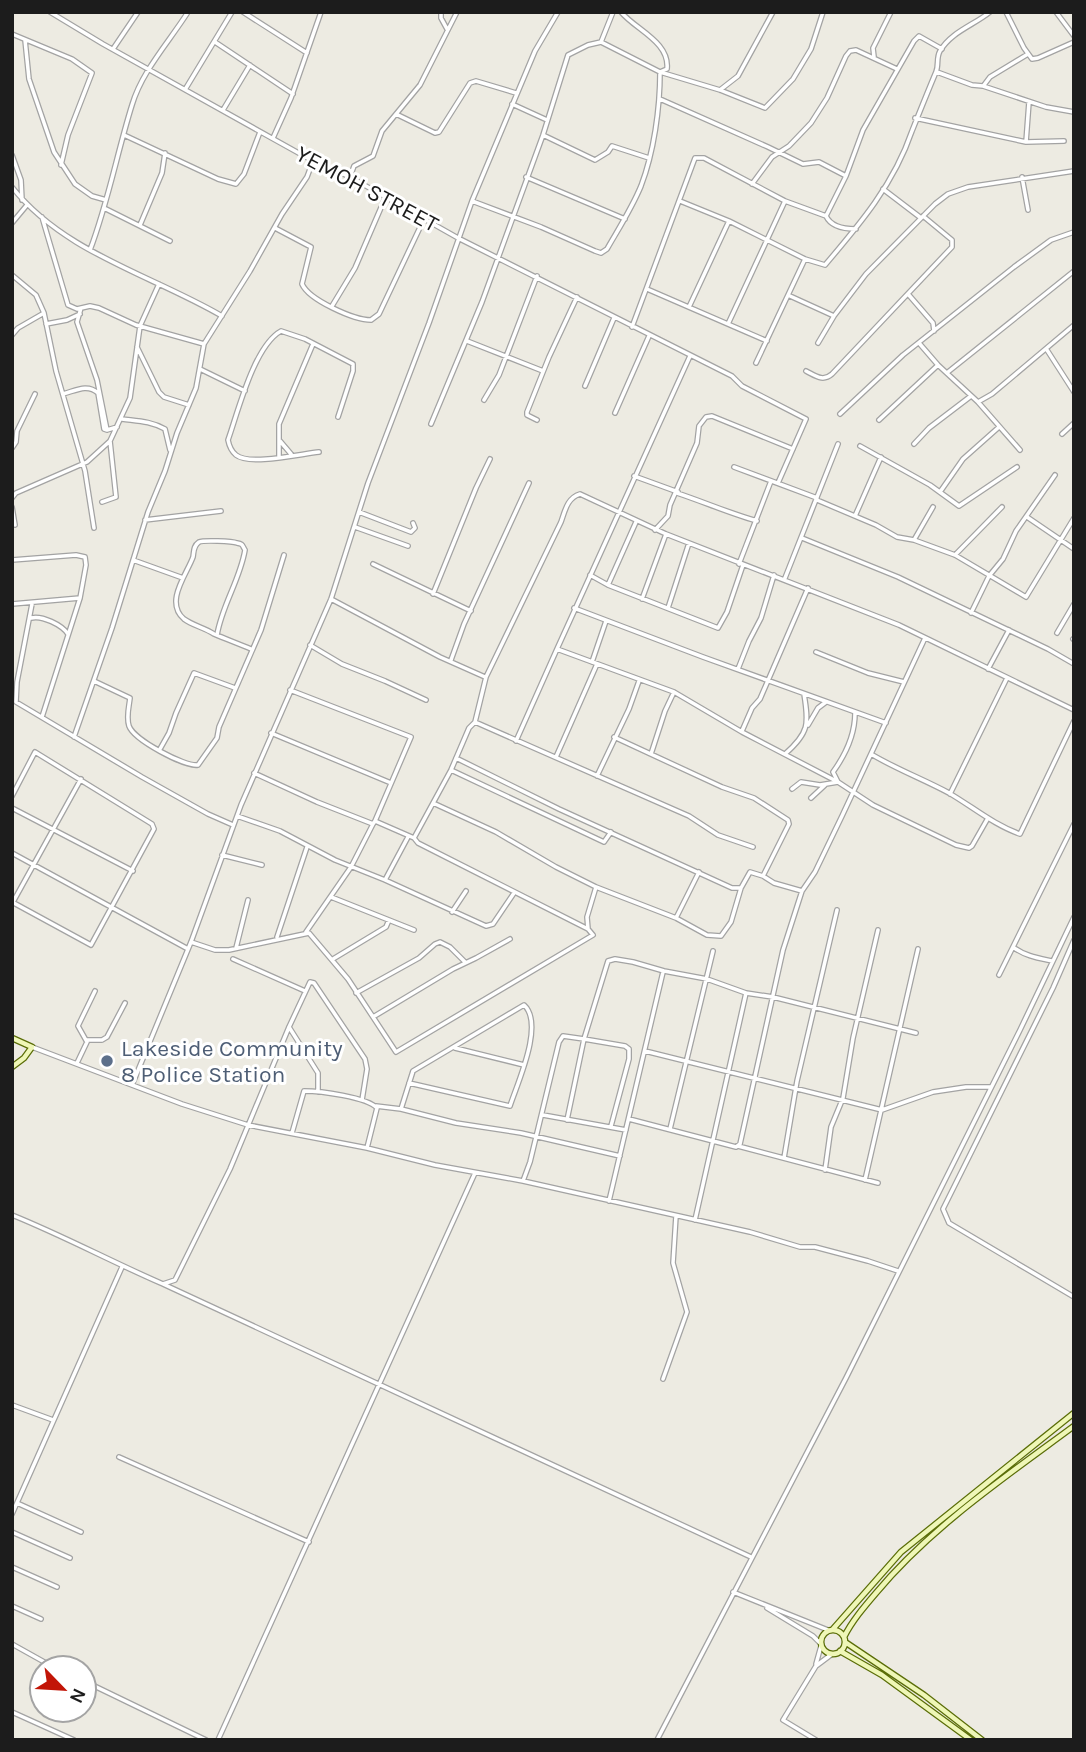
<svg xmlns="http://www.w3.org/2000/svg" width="1086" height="1752" viewBox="0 0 1086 1752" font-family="Karla,sans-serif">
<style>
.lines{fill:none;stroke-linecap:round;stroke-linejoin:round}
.street-casing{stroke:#a3a3a3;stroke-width:6}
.secondary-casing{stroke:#5b6e08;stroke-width:7}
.street{stroke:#fff;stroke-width:3.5}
.secondary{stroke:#eff7b7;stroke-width:4.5}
.service-dot{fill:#5c6f8a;stroke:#fff;stroke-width:2.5}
.labels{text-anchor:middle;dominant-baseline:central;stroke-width:6;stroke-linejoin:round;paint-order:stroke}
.street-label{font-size:23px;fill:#1c1c1c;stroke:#fff}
.service-label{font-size:23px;fill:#4e5e75;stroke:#fff;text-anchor:start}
</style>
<rect width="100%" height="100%" fill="#edebe2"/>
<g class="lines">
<defs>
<path id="street" d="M50 12 103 44 313 161 350 177 458 238 732 376 742 386 806 419 778 483
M243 12 307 53
M441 12V18L447 29
M1006 12 1024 48 1032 59 1038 58 1074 42
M1056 12 1074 36
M12 34 72 59 92 73 68 135 61 165
M25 40 29 79 54 152 75 184 92 196 106 200
M215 42 293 94
M601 42 613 12
M113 49 138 12
M874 57 873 48 891 12
M937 72 972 85 983 86 1046 107 1074 112
M984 85 990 77 1028 54
M186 88 232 12
M720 90 738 76 773 12
M660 99 768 147 803 164 819 162 846 176 826 216
M512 104 547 120
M223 110 250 65
M396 114 435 133 439 132 470 83 476 81 516 93
M915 118 1026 142 1064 141
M124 135 218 179 236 184 244 174 260 132
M543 135 595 160 608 152 612 146 649 158
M273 138 291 98 321 12
M1026 142 1029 102
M12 155 21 180 22 200
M846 176 863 130 914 41 919 36 942 49
M350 177 354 166 373 156 382 131 420 85 457 12
M526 177 625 219
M1022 177 1028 210
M752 184 772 157 789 146 811 123 827 98 846 56 850 51 856 50 897 69
M12 187C64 253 152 275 222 316
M883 189 921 218
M472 201 541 227 595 251 601 253 607 249C619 228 632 208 641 186 654 152 660 108 660 72L667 69C670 42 636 30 621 12
M680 201 729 221 805 259 825 265C860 224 894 184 912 131 920 111 928 91 936 72 939 65 936 58 940 51 951 32 974 25 990 12
M104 208 170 241
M42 217 68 305 77 309 90 306 99 308 136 325 204 344
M12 223 27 205
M140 225 162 173 165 153
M275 228 311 247 302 284C309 300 354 320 371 320L379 314 424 219
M90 250C108 203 117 153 132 105 142 71 169 42 188 12
M12 275 36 295 44 313 56 371 85 471 94 528
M647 289 767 341
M908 294 933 323 934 331
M790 296 834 316
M332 306 355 268 386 196
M689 307 729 221
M81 308 77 322 97 380 107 430
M46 324 67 320 80 314
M728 324 785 201
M632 327 695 158H704L785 201 826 216C831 227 844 229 856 229
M12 335 18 328 44 313
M467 341 543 371
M818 343 834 316 866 274 935 204 948 194 968 187 1074 171
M919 343 938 365 978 402 1020 450
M137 347 159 392 164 397 189 405
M1047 350 1074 392
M756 363 805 259
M200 369 245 391
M806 371C816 376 823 382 832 374L952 247V240L923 216
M948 372 1074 271
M585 386 614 318
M63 394C75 391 87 383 98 393L104 429 107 430 117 427
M484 400 499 375 537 276
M978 402 992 394 1074 325
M615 413 649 336
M840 414 903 355 1014 267 1051 240 1074 232
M122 419C137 421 151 421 165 429L170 450
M537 420 527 415V412L549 357 577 297
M879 420 938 365
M431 424 482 302 543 135 568 55 588 45 601 42 660 72 720 90 765 108 793 79 811 49 823 12
M1062 434 1074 423
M280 441 291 454
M914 444 929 428 971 396
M860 446 930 485 959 506 1017 467
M12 448 16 442 17 431 35 394
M319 452C300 454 250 466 236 455 231 451 229 445 228 440 238 412 254 346 281 331L305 339 353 364V371L338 417
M279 457V424L313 344
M734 467 817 498
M634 476 678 492
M940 492 963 459 999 427
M677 493C704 502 729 513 757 521
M12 498 16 493 87 462 110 441 130 398 140 326 159 284
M817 500 876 525 897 537 914 540 955 555 1026 597 1074 518
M102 502 116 497 110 441
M12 507 15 525
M359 512 411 532 415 528 413 523
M855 516 881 457
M1027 517 1074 549
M145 520 221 511
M355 527 408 546
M655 530 668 516 670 505 697 443 699 426 706 417 712 416 793 449
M802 538 898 577 1048 649 1074 664
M914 540 933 507
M955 555 1002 507
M12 560 76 555 85 557 86 565 80 598 42 717
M133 560 183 578
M373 564 471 611
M739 564 771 481
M590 575 608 585 718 628 727 612 743 565
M785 578 838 444
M608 585 636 522
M433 594 476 488 490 459
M331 599 440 657 485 677
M642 599 666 534
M12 604 80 598
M32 604 17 682 16 702 142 777 208 814 233 825
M574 608 703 657 886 723
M668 608 689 543
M971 613 989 576 1003 559 1016 531 1055 475
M31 618C42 615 62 625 68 634
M1057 633 1074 604
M217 635C222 605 240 580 245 550 242 545 243 544 237 543 232 541 203 540 199 542 193 546 194 552 193 557 187 574 164 602 184 619 192 625 205 628 214 634 226 639 239 644 251 649
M1073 639 1074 640
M310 645 342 664 385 681 426 700
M557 649 690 356
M816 652 868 673 904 682
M451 660 464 624 529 483
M592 662 606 621
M738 669 749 641 761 618 774 575
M988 669 1009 630
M94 681 130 698C129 707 126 717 129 726 134 740 185 767 198 765L217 738 219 727 261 630 284 555
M290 690 411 737 375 821
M475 722 689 816 718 835 753 847
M808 725 818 708 826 702
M742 731 752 708 760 699 808 588
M271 733 391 783
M74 737 112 628 148 512 165 471 177 433 196 388 204 344 250 271 282 214 307 177 313 161
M614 737 722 787 754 798 788 820 789 824 763 876 774 883 802 891
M516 741 557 649 674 692 742 732 838 782 873 805 956 845 969 848 972 846 988 818
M160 749 169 733 176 713 194 673 235 688
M651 754 665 711 674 692
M785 754C809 733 809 724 804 694
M871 754C896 769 923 779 949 793 973 807 994 825 1020 834L1074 721
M556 757 597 664
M456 758 559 809 732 888H741L750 872 763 876
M451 770 604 842 611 832
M597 776 629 709 639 681
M792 789 801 782 820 785 838 782 833 772C846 754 855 735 855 713
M950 794 1007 678
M12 796 35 752 152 824 154 829 91 945 12 902
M811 798 825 785
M433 803 496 832 556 867 596 887 676 918 707 935 721 936 731 922 741 888
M12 808 133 871
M237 816 280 831 335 860 385 880 486 926 493 924 514 893
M414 838 451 770 469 728 475 722 486 677 561 522C565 511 567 498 580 494L666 534 899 625 1074 710
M12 853 188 949
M222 855 262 865
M385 880 408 837
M331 897 414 930
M13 902 81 779
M452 912 466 891
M676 918 699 872
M588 929 587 917 596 887
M306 932 351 867 373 824
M277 937 307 847
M1074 940 1053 988 943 1209 949 1223 1074 1297
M191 942 215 950H229L309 933 348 979 396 1052 593 935 588 929 418 843 414 838 375 821 373 824 317 802 254 773
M1014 945 1013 947C1025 956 1038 958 1052 961
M236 948 248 900
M233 959 305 991
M333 959 386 927 389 920
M999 975 1074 824
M356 993 419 958 435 944 440 942 450 947 465 962
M746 993 773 997 916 1033
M373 1017 453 969 476 958 510 939
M289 1027 318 1073V1092
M87 1040H102L107 1037 125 1003
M32 1047 182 1104 248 1125 367 1148 435 1165 523 1181 750 1232 800 1247H815L868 1261 898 1271
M455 1048 524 1065
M645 1051 882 1110 933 1092 966 1087H991
M77 1063 87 1042 78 1026 95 991
M132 1085 191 942 241 805 331 599 368 483 429 323 472 201 535 51 558 12
M376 1106 401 1109 456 1123 521 1133 620 1156
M401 1109 413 1071 524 1005C545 1024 517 1084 510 1106L409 1083
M543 1115 626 1130
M629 1119 736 1147 740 1144 783 950 802 891 815 872 842 816 925 638
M567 1120 584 1039 625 1046 629 1049V1059L611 1126
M670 1129 713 951
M292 1133 304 1091C320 1091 367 1097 377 1108L367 1148
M738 1146 878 1183
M784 1158 797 1081 837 910
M825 1170 831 1127 843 1098 853 1038 878 930
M865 1180 918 949
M523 1181 530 1162 559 1042 563 1036 584 1039 608 961 615 959 633 962 664 971 707 979 746 993 695 1220
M609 1201 663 972
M12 1215C64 1236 112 1262 163 1284L175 1280 230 1169 289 1027 310 982 314 983 365 1059 367 1069 362 1100
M163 1284 751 1557
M663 1379 687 1312 673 1263 676 1216
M12 1405 53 1420
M119 1457 309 1542
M17 1503 81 1532
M12 1514 122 1267
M12 1532 70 1558
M12 1567 57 1587
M733 1592 828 1630
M12 1606 41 1619
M767 1608 813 1636 821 1644
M12 1644 55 1668
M816 1664 821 1646
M84 1681 206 1740
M12 1712 74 1740
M218 1740 475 1173
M657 1740 846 1378 1020 1030 1074 917
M816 1740 783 1720 816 1666 832 1654"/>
<path id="secondary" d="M12 1038 32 1047 24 1058 12 1067
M833 1629 901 1552 1074 1413
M821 1642a12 12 0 1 1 24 0a12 12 0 1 1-24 0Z
M844 1637C852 1621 864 1607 876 1593 931 1527 1005 1477 1074 1426
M845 1642 924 1695 982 1740
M840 1651 882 1675 971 1740"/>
</defs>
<use href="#street" class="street-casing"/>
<use href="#secondary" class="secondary-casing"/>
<use href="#street" class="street"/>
<use href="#secondary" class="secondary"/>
</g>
<circle class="service-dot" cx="107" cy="1061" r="7"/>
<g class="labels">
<g class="street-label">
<text transform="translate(367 189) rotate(28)">YEMOH STREET</text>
</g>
<g class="service-label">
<text x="121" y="1048">Lakeside Community<tspan x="121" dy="26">8 Police Station</tspan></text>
</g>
</g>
<rect width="1086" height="1752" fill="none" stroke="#1c1c1c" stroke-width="28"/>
<g transform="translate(63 1689) rotate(115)"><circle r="33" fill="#ffffff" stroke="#a4a4a4" stroke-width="2"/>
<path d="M0-5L12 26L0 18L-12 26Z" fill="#c21507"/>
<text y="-10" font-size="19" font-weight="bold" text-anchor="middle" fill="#1c1c1c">N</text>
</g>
</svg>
